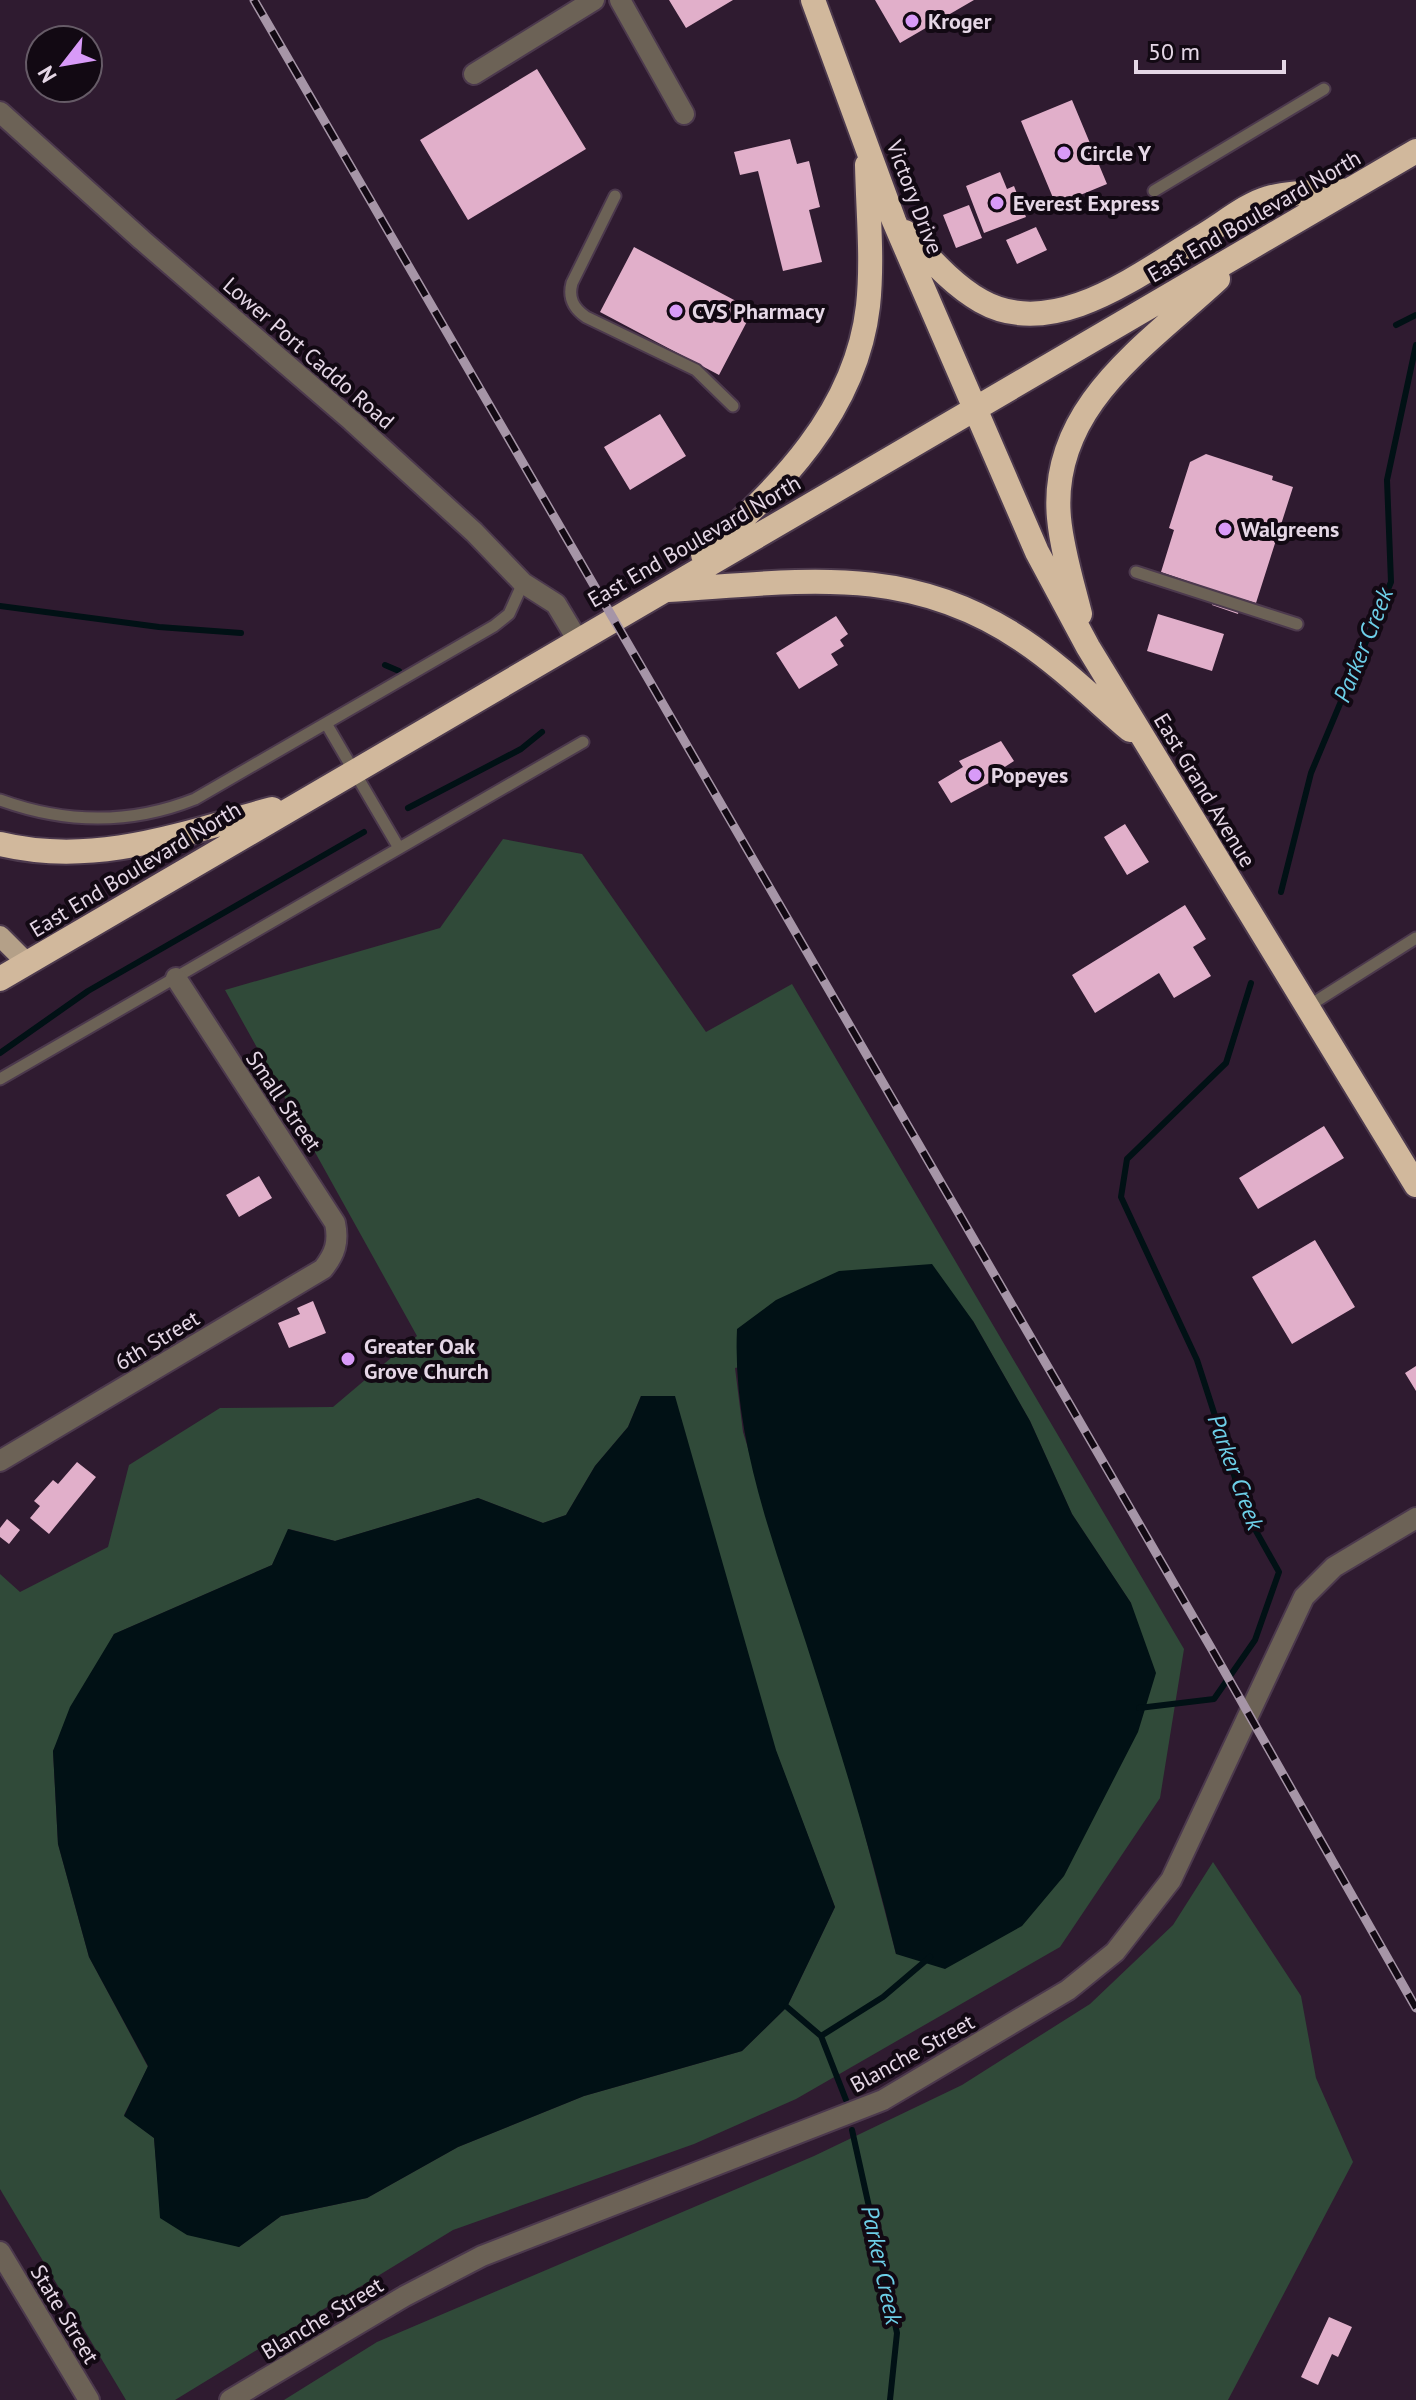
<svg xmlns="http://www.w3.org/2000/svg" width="1416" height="2400" viewBox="0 0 1416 2400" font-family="'PT Sans',sans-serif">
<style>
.green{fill:#304a39;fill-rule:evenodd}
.water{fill:#011115}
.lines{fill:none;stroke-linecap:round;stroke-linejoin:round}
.stream{stroke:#011115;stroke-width:6}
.building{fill:#e1afca}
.lane-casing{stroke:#4c394d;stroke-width:15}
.street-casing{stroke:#4c394d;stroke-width:24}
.primary-casing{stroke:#4c394d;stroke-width:24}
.highway-casing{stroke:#4c394d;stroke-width:28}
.lane{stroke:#6c6256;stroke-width:11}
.street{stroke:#6c6256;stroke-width:20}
.primary{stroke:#b4a088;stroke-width:20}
.highway{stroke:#d1b89c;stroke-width:24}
.rail-casing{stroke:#a695a7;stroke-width:9}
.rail{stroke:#120913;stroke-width:6;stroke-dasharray:18;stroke-linecap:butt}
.poi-dot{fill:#d89af8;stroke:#120913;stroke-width:3}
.labels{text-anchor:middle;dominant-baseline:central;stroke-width:8;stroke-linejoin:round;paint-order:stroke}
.poi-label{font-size:22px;font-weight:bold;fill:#e5d7e6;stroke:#120913;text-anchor:start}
.street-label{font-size:22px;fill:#e5d7e6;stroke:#120913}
.water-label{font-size:24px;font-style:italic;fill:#6dcfe8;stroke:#120913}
</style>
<rect width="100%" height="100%" fill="#2f1b30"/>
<path class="green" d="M503 839 582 854 706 1032 792 984 1184 1649 1160 1798 1060 1947 796 2099 694 2144 453 2230 175 2400H126L0 2189V1574L20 1592 108 1547 129 1465 220 1408 333 1407 417 1336 225 990 440 928ZM973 1321 1030 1421 1072 1514 1131 1603 896 1954 851 1782 743 1432 735 1368ZM641 1396 835 1907 787 2007 742 2051 584 2096 458 2147 367 2198 281 2216 239 2247 161 2218 154 2138 124 2115 148 2067 89 1957 58 1844 53 1751 114 1634 272 1565 289 1529 335 1541 478 1498 543 1523 566 1515 595 1466 628 1427Z
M1213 1862 1301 1996 1316 2078 1353 2162 1228 2400H284L377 2342 814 2156 962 2085 1090 2004 1173 1925Z"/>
<path class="water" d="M932 1264 973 1321 1030 1421 1072 1514 1131 1603 1156 1673 1138 1732 1064 1876 1022 1926 945 1969 896 1954C871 1849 839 1746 806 1643 773 1541 732 1437 737 1329L776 1300 839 1271Z
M641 1396H675L776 1750 835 1907 787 2007 742 2051 584 2096 458 2147 367 2198 281 2216 239 2247 187 2235 160 2218 154 2138 124 2116 148 2066 89 1957 58 1844 53 1751 70 1707 114 1634 272 1565 288 1529 335 1541 478 1498 543 1523 566 1515 595 1466 628 1427Z"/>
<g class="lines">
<path class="stream" d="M1396 325 1416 315
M0 606 159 627 241 633
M385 665 399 671
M408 808 521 749 542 732
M1281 892 1311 773 1391 582 1387 480 1416 345
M0 1053 88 991 364 832
M1139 1708 1214 1699 1255 1640 1279 1572 1247 1515 1197 1360 1121 1197 1127 1159 1226 1063 1251 983
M787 2007 821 2036
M846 2100 821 2036 883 1997 930 1957
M852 2130 897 2333 890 2400"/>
</g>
<path class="building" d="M669 0H733L686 28Z
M875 0H974L900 43Z
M537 69 586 149 468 220 420 140Z
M1072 100 1107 184 1056 205 1021 121Z
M790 139 797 164 809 161 820 207 809 210 822 262 783 271 758 171 740 175 734 152Z
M1000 172 1007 189 1014 186 1026 217 984 233 966 186Z
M969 205 982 238 956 248 943 215Z
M1036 227 1047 250 1017 264 1006 240Z
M634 247 753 310 719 375 600 312Z
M660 414 686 456 630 490 604 447Z
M1206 454 1273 476 1272 480 1293 487 1256 603 1242 599 1238 614 1212 605 1216 591 1161 572 1174 530 1169 528 1190 462Z
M1158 614 1224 634 1212 671 1147 651Z
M836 616 848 634 840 640 844 646 831 654 838 665 799 689 776 653Z
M1001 741 1014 761 997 772 1000 777 951 803 938 782 963 767 959 761Z
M1125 824 1149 862 1127 875 1104 837Z
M1185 905 1206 939 1193 947 1211 976 1174 998 1159 973 1095 1013 1072 975Z
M1324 1126 1344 1158 1258 1209 1239 1178Z
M259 1176 272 1198 239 1217 226 1195Z
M1315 1240 1355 1307 1292 1344 1252 1277Z
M313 1301 326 1333 289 1348 278 1323 300 1314 297 1308Z
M1416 1366V1391L1405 1373Z
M77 1462 96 1477 49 1534 30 1518 40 1506 34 1501 53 1480 58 1484Z
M7 1519 20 1530 9 1544 0 1537V1528Z
M1329 2317 1352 2327 1338 2357 1332 2354 1318 2385 1301 2377Z"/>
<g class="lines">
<defs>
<path id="lane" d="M1154 191 1324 89
M615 196 572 283C568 298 573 308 586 317L696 370 733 406
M1136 572 1297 624
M327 725 399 848
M0 800C66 824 130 825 195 799L494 626 509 614 523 583
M1307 1007 1416 938
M0 1079 583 742"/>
<path id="street" d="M620 0 684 114
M474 74 594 0
M0 112 142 240 352 421 474 532 523 583 556 604 577 639
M0 1461 323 1269C335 1254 339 1242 335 1223L176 978
M0 2252 89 2400
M230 2400 405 2296 482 2256 883 2100 1068 1990 1115 1952 1171 1880 1304 1597 1334 1567 1416 1518"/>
<path id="primary" d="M0 936 27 963"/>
<path id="highway" d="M813 0 894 221 1037 552 1088 647 1416 1185
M905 232C928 256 951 284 981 301 1055 343 1143 271 1204 235 1224 223 1247 204 1268 198 1291 192 1317 192 1341 190
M703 555C779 488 856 412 868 306 873 260 868 212 867 165
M668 590C799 582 906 562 1022 640 1061 666 1095 700 1130 730
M1080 614C1072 582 1062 550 1059 518 1049 407 1146 346 1218 279
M0 844C94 867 182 834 272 809
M0 979 1416 151"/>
</defs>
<use href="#lane" class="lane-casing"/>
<use href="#street" class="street-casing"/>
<use href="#primary" class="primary-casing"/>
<use href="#highway" class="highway-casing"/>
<use href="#lane" class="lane"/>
<use href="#street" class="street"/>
<use href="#primary" class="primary"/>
<use href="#highway" class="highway"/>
<defs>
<path id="rail" d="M254 0 1210 1646 1416 2008"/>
</defs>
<use href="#rail" class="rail-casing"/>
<use href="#rail" class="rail"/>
</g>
<g class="poi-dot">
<circle cx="912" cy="21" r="8"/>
<circle cx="1064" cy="153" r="8"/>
<circle cx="997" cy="203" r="8"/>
<circle cx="676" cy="311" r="8"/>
<circle cx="1225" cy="529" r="8"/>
<circle cx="975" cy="775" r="8"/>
<circle cx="348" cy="1359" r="8"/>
</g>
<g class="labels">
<g class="poi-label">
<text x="928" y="21">Kroger</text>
<text x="1080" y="153">Circle Y</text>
<text x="1013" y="203">Everest Express</text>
<text x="692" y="311">CVS Pharmacy</text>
<text x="1241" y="529">Walgreens</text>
<text x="991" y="775">Popeyes</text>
<text x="364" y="1346">Greater Oak<tspan x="364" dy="25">Grove Church</tspan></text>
</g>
<g class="street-label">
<text transform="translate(915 197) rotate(69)">Victory Drive</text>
<text transform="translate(1254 216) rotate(-30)">East End Boulevard North</text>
<text transform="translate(309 353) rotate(41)">Lower Port Caddo Road</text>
<text transform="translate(694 541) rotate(-30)">East End Boulevard North</text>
<text transform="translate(1205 790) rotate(59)">East Grand Avenue</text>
<text transform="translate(135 869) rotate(-31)">East End Boulevard North</text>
<text transform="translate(284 1101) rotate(56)">Small Street</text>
<text transform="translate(157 1340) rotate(-31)">6th Street</text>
<text transform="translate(912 2053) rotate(-29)">Blanche Street</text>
<text transform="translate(65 2314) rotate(59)">State Street</text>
<text transform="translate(322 2318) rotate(-31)">Blanche Street</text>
</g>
<g class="water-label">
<text transform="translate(1363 645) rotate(-68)">Parker Creek</text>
<text transform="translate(1236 1472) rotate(70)">Parker Creek</text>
<text transform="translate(882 2265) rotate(78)">Parker Creek</text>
</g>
</g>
<g transform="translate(64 64) rotate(239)"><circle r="38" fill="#120913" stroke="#665b67" stroke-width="2"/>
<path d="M0-6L14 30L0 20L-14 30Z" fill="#d89af8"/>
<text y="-12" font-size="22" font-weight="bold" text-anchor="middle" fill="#e5d7e6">N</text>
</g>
<path d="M1136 60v12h148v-12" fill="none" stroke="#e5d7e6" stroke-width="4"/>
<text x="1148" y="60" font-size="24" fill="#e5d7e6" stroke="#120913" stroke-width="6" paint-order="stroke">50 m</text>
</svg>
